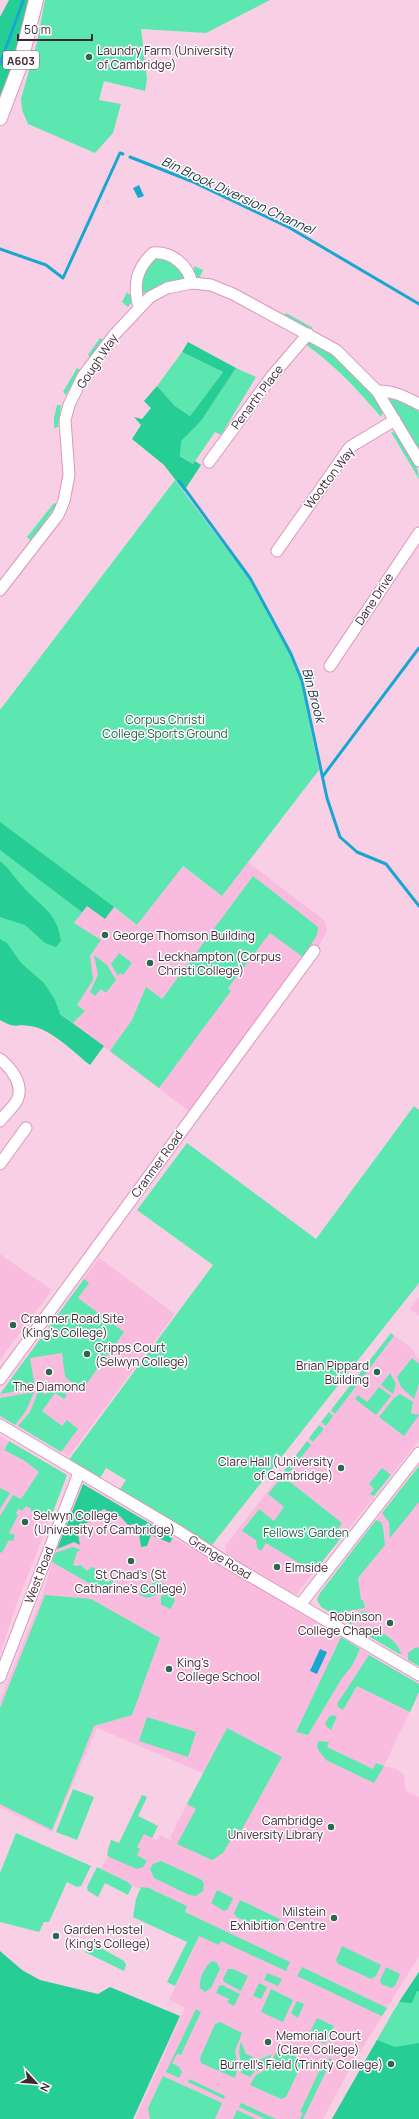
<svg xmlns="http://www.w3.org/2000/svg" width="419" height="2119" viewBox="0 0 419 2119" font-family="Manrope,sans-serif">
<style>
.built{fill:#f9bcde}
.green{fill:#5ce7b1}
.forest{fill:#26cd95}
.water{fill:#19a7cf}
.lines{fill:none;stroke-linecap:round;stroke-linejoin:round}
.stream{stroke:#19a7cf;stroke-width:3}
.minor-casing{stroke:#da97be;stroke-width:13}
.major-casing{stroke:#da97be;stroke-width:16}
.minor{stroke:#fff;stroke-width:11}
.major{stroke:#fff;stroke-width:14}
.poi-dot{fill:#2e674f;stroke:#fefefe;stroke-width:1.5}
.labels{text-anchor:middle;dominant-baseline:central;stroke-width:3;stroke-linejoin:round;paint-order:stroke}
.shield{fill:#fefefe;stroke:#7a6772;stroke-width:1}
.shield-label{font-size:11px;font-weight:bold;fill:#412636}
.poi-label{font-size:12px;fill:#412636;stroke:#fefefe;text-anchor:start}
.street-label{font-size:12px;fill:#412636;stroke:#fefefe}
.park-label{font-size:12px;fill:#245f48;stroke:#fefefe}
.water-label{font-size:13px;font-style:italic;fill:#16313a;stroke:#fefefe}
</style>
<rect width="100%" height="100%" fill="#f9cfe6"/>
<path class="built" d="M0 822 137 925 182 866 222 896 248 862 325 921 327 931 316 951 190 1112 0 969Z
M0 1254 52 1290 0 1360Z
M99 1258 175 1314 69 1456 0 1416V1394Z
M419 1297V1316L410 1308Z
M391 1333 410 1347 419 1359V1440L296 1595 226 1555 225 1546Z
M0 1436 67 1475 17 1603 0 1654Z
M419 1466V1666L322 1607 317 1600 320 1593Z
M83 1484 419 1684V1692L384 1766 397 1769 404 1775 406 1791 419 1797V1956L352 2065 323 2119H135L185 2008 169 2000 206 1922 185 1912 187 1906 149 1888H136L128 1882 101 1869 108 1856 107 1849 111 1840 119 1843 142 1795 147 1797 138 1816 158 1826 152 1838 157 1840 160 1835 170 1840 172 1838 170 1837 203 1773 97 1728 52 1832 0 1807V1701L43 1593 52 1562Z"/>
<path class="green" d="M45 0H270L206 33 141 29 147 79 145 91 104 81 99 100 121 104 113 133 95 153 28 124 22 110 21 99 37 42Z
M153 258 167 259 184 270 186 278 165 284 141 294 138 284Z
M194 266 203 270 199 279 194 275Z
M127 292 134 299 128 307 122 302Z
M286 313 313 328 311 330 284 316Z
M100 338 104 340 90 357 88 355Z
M313 341C341 359 370 380 383 412L381 417C357 389 336 366 305 344Z
M182 352 223 372 190 416 175 406 157 386Z
M77 368 80 370 66 395 63 392Z
M236 368 256 377 221 435 215 432 193 464 171 449 201 421Z
M389 395 417 408 419 412V449L388 399Z
M57 405H61L58 427 54 428V418Z
M391 432 397 433C405 445 419 464 419 479Z
M175 480 249 579 290 655 301 682 319 770 222 896 183 866 137 925 114 907 87 906 74 923 101 940 90 956 93 980 77 1005 85 1011 73 1023 0 969V710Z
M54 503 57 504 31 541 27 537Z
M253 876 318 927 317 935 303 957 270 933 228 988 231 991 159 1088 110 1051 132 1020 146 987 162 999Z
M119 953 132 963 123 975 120 973 118 976 111 964Z
M94 955 107 965 116 980 106 993 101 989 95 996 90 992 98 975Z
M414 1106 419 1110V1283L212 1545 119 1491 126 1480 106 1468 100 1478 68 1461 213 1265 137 1210 187 1143 316 1239Z
M84 1279 89 1283 78 1298 124 1332 82 1390 65 1377 62 1353 30 1358 35 1388 0 1394Z
M391 1333 394 1336 335 1414 331 1410Z
M412 1358 419 1364V1384L414 1399 401 1387 397 1377Z
M390 1373 396 1384 393 1394 381 1385Z
M379 1387 391 1396 376 1415 355 1399 358 1395 367 1402Z
M60 1390 67 1395 64 1399 55 1393 42 1411 62 1426 67 1420 78 1429 61 1452 18 1426 30 1412 38 1392H42L43 1394Z
M34 1392 26 1411 15 1425 0 1416V1398Z
M400 1394 413 1402 411 1413 419 1415 404 1436 379 1417 394 1398Z
M329 1412 333 1416 326 1426 321 1422Z
M319 1425 324 1429 313 1442 309 1438Z
M9 1441 67 1475 50 1520 31 1511V1509L26 1506 22 1511 18 1509 16 1514 18 1515 9 1533 15 1535 13 1541 9 1540 2 1553 0 1552V1516L13 1495 21 1499 39 1472 25 1461 4 1450Z
M307 1441 311 1445 285 1478 342 1523 338 1529 344 1534 314 1572 266 1543 261 1551 257 1548 256 1540 242 1531 259 1509 274 1521 284 1507 268 1494 282 1477 281 1475Z
M419 1466V1502L390 1538 389 1522 382 1513Z
M382 1468 391 1475 374 1496 370 1494 374 1489 369 1484Z
M0 1488 10 1493 0 1509Z
M376 1520 381 1522 383 1527 385 1545 358 1578 361 1600H363L365 1608 333 1614 321 1607 317 1600 320 1593Z
M73 1547 81 1550 77 1552 73 1565 77 1566 81 1565 87 1571 92 1567 95 1568V1576L103 1577 104 1581 108 1582 114 1579 108 1594 52 1562 55 1553Z
M154 1580 165 1584 164 1592 147 1598 140 1595 139 1591 142 1583 151 1586Z
M167 1594 172 1596 175 1600 171 1609 161 1605V1596Z
M45 1595 91 1599 160 1638 132 1715 94 1726 52 1830 0 1804V1708Z
M366 1611 367 1619 350 1624 337 1617Z
M368 1628C380 1629 400 1642 401 1655L365 1634Z
M341 1637 360 1649 352 1666 342 1678 308 1735 296 1732Z
M416 1647 419 1648V1666L408 1660V1653Z
M369 1655 419 1684V1692L410 1712 357 1686 343 1710 338 1707 337 1704Z
M334 1715 337 1717 331 1730 327 1727 325 1723 330 1716Z
M147 1717 196 1732 188 1757 139 1741Z
M227 1728 282 1757 241 1831 237 1829 223 1853 212 1860 177 1844 196 1809 187 1804Z
M318 1741 329 1742 327 1747 373 1769 376 1763 384 1766 374 1783 326 1760 317 1748Z
M73 1789 94 1797 77 1840 56 1832Z
M142 1795 147 1797 138 1816 158 1826 152 1838 144 1834 137 1847 140 1849 137 1855 147 1861 143 1867 137 1869 111 1858 107 1855 111 1840 119 1843Z
M16 1833 91 1866 81 1886 77 1887 67 1882 49 1922H44L39 1932 0 1922V1873Z
M161 1861 202 1880 204 1884 203 1891 196 1896 189 1895 154 1878 150 1869 153 1864Z
M97 1867 128 1882 132 1886 128 1895 105 1883 98 1897 88 1891 87 1887Z
M141 1887 149 1888 187 1906 185 1912 290 1962 286 1971 221 1941 219 1945 199 1936 175 1986 167 1982 187 1942 133 1917 136 1899Z
M217 1890 233 1898 228 1909 224 1911 211 1903Z
M240 1900 280 1919 273 1932 236 1917 234 1913Z
M90 1942 124 1961 126 1965 124 1971 85 1952Z
M342 1946 381 1965 376 1976 371 1979 338 1964 336 1960Z
M212 1961 217 1963 220 1969 211 1988 205 1992 200 1988C198 1981 205 1965 212 1961Z
M302 1967 385 2007 387 2008 382 2016 371 2011 297 1976Z
M386 1967 400 1974 395 1986 391 1988 381 1984 380 1980Z
M228 1969H233L248 1976 241 1991 224 1982 223 1979Z
M419 1972V2119H332L394 2010Z
M267 1973 282 1979 278 1986 264 1980Z
M259 1983 267 1987 261 1999 253 1996Z
M222 1985 240 1994 234 2006 227 2002 229 1999 216 1993 219 1986Z
M271 1989 293 2000 283 2022 261 2012Z
M297 2001 304 2004 298 2018 291 2013Z
M196 2009 201 2012 181 2055 177 2054 172 2063 179 2067 182 2072 179 2078 166 2072Z
M317 2018 334 2026 325 2044 308 2036Z
M220 2022 242 2033 235 2051 238 2068 235 2078 201 2063 200 2058 215 2024Z
M241 2042 246 2054 259 2060 272 2054 265 2067 255 2071 250 2077 241 2073C244 2062 236 2058 241 2042Z
M278 2049 300 2059 302 2064 286 2097 281 2099 250 2085 256 2075 267 2069Z
M329 2058 332 2059 303 2119H300L303 2113 300 2112 321 2067 324 2068Z
M163 2076 222 2103 215 2119H150L148 2108Z
M189 2079 225 2096 224 2099 188 2082Z
M241 2103 276 2119H265L239 2107Z
M237 2110 256 2119H233Z"/>
<path class="forest" d="M9 0H33L24 33 0 101V17Z
M188 342 236 368 201 421 181 441 180 456 193 464 195 461 201 465 184 491 164 465 132 439 141 425 134 417 142 419 151 408 144 401 157 386 175 406 190 416 223 372 182 352Z
M0 822 114 907 105 919 87 906 82 912 0 850Z
M0 861C10 869 16 880 25 889 43 908 57 913 61 941L56 947 45 943 25 925 0 917Z
M0 939 7 943 21 963 44 983 55 1000 60 1014 104 1046 90 1065C73 1052 52 1029 30 1026 14 1023 17 1030 0 1020Z
M83 1484 173 1537 170 1543 151 1535 147 1546 141 1547 138 1528 135 1524 128 1525 120 1516 117 1517 104 1509C95 1513 91 1523 82 1525L78 1534 80 1545 74 1542 57 1549Z
M0 1951 22 1970 40 1980 98 1994 110 1987 180 2016 133 2119H0Z
M419 1972V1991H417L412 2003 399 2002Z
M377 2040 395 2047 419 2043V2119H332Z"/>
<path class="water" d="M139 185 144 196 138 198 133 188Z
M320 1649 327 1652 317 1674 310 1671Z"/>
<g class="lines">
<path class="stream" d="M0 64 23 1
M130 157 191 181 290 228 419 304
M0 249 46 265 63 278 120 153 123 154
M179 481 250 578 291 654 302 681 327 798 340 837 357 852 386 864 419 906
M323 776 419 648"/>
<defs>
<path id="minor" d="M139 307C133 285 136 269 153 253 172 251 188 266 192 283
M377 391C393 390 405 397 419 404
M209 462 272 376 308 334
M277 551 350 447 395 420
M0 590 58 515 64 501 69 475 65 420 69 405 83 376 115 334 150 297 167 288 192 283 211 285 233 294 336 350 377 391 419 461
M330 666 419 533
M0 1059C11 1068 23 1083 18 1098 16 1105 5 1114 0 1121
M0 1164 26 1128
M0 1379 314 951
M0 1425 180 1532 223 1560 419 1675
M300 1605 419 1453
M0 1677 79 1473"/>
<path id="major" d="M0 118 19 68 36 0"/>
</defs>
<use href="#minor" class="minor-casing"/>
<use href="#major" class="major-casing"/>
<use href="#minor" class="minor"/>
<use href="#major" class="major"/>
</g>
<g class="poi-dot">
<circle cx="89" cy="57" r="4"/>
<circle cx="105" cy="935" r="4"/>
<circle cx="150" cy="963" r="4"/>
<circle cx="13" cy="1325" r="4"/>
<circle cx="87" cy="1354" r="4"/>
<circle cx="49" cy="1372" r="4"/>
<circle cx="377" cy="1372" r="4"/>
<circle cx="341" cy="1468" r="4"/>
<circle cx="25" cy="1522" r="4"/>
<circle cx="131" cy="1561" r="4"/>
<circle cx="277" cy="1567" r="4"/>
<circle cx="390" cy="1623" r="4"/>
<circle cx="169" cy="1669" r="4"/>
<circle cx="331" cy="1827" r="4"/>
<circle cx="334" cy="1918" r="4"/>
<circle cx="56" cy="1936" r="4"/>
<circle cx="268" cy="2042" r="4"/>
<circle cx="391" cy="2064" r="4"/>
</g>
<g class="labels">
<rect class="shield" x="3" y="51" width="36" height="18" rx="3"/>
<g class="shield-label">
<text x="21" y="60">A603</text>
</g>
<g class="poi-label">
<text x="97" y="50">Laundry Farm (University<tspan x="97" dy="14">of Cambridge)</tspan></text>
<text x="113" y="935">George Thomson Building</text>
<text x="158" y="956">Leckhampton (Corpus<tspan x="158" dy="14">Christi College)</tspan></text>
<text x="21" y="1318">Cranmer Road Site<tspan x="21" dy="14">(King's College)</tspan></text>
<text x="95" y="1347">Cripps Court<tspan x="95" dy="14">(Selwyn College)</tspan></text>
<text x="369" y="1365" text-anchor="end">Brian Pippard<tspan x="369" dy="14">Building</tspan></text>
<text x="49" y="1386" text-anchor="middle">The Diamond</text>
<text x="333" y="1461" text-anchor="end">Clare Hall (University<tspan x="333" dy="14">of Cambridge)</tspan></text>
<text x="33" y="1515">Selwyn College<tspan x="33" dy="14">(University of Cambridge)</tspan></text>
<text x="285" y="1567">Elmside</text>
<text x="131" y="1574" text-anchor="middle">St Chad's (St<tspan x="131" dy="14">Catharine's College)</tspan></text>
<text x="382" y="1616" text-anchor="end">Robinson<tspan x="382" dy="14">College Chapel</tspan></text>
<text x="177" y="1662">King's<tspan x="177" dy="14">College School</tspan></text>
<text x="323" y="1820" text-anchor="end">Cambridge<tspan x="323" dy="14">University Library</tspan></text>
<text x="326" y="1911" text-anchor="end">Milstein<tspan x="326" dy="14">Exhibition Centre</tspan></text>
<text x="64" y="1929">Garden Hostel<tspan x="64" dy="14">(King's College)</tspan></text>
<text x="276" y="2035">Memorial Court<tspan x="276" dy="14">(Clare College)</tspan></text>
<text x="383" y="2064" text-anchor="end">Burrell's Field (Trinity College)</text>
</g>
<g class="street-label">
<text transform="translate(97 361) rotate(-56)">Gough Way</text>
<text transform="translate(257 397) rotate(-53)">Penarth Place</text>
<text transform="translate(329 478) rotate(-53)">Wootton Way</text>
<text transform="translate(374 599) rotate(-57)">Dane Drive</text>
<text transform="translate(157 1164) rotate(-54)">Cranmer Road</text>
<text transform="translate(220 1557) rotate(32)">Grange Road</text>
<text transform="translate(39 1575) rotate(-69)">West Road</text>
</g>
<g class="park-label">
<text x="165" y="719">Corpus Christi<tspan x="165" dy="14">College Sports Ground</tspan></text>
<text x="306" y="1532">Fellows' Garden</text>
</g>
<g class="water-label">
<text transform="translate(238 195) rotate(25)">Bin Brook Diversion Channel</text>
<text transform="translate(314 695) rotate(75)">Bin Brook</text>
</g>
</g>
<g transform="translate(36 2083) rotate(116)" stroke="#fefefe" stroke-width="3" paint-order="stroke">
<path d="M0-3L7 15L0 10L-7 15Z" fill="#412636"/>
<text y="-6" font-size="11" font-weight="bold" text-anchor="middle" fill="#412636">N</text>
</g>
<path d="M18 34v6h74v-6" fill="none" stroke="#412636" stroke-width="2"/>
<text x="24" y="34" font-size="12" fill="#412636" stroke="#fefefe" stroke-width="3" paint-order="stroke">50 m</text>
</svg>
